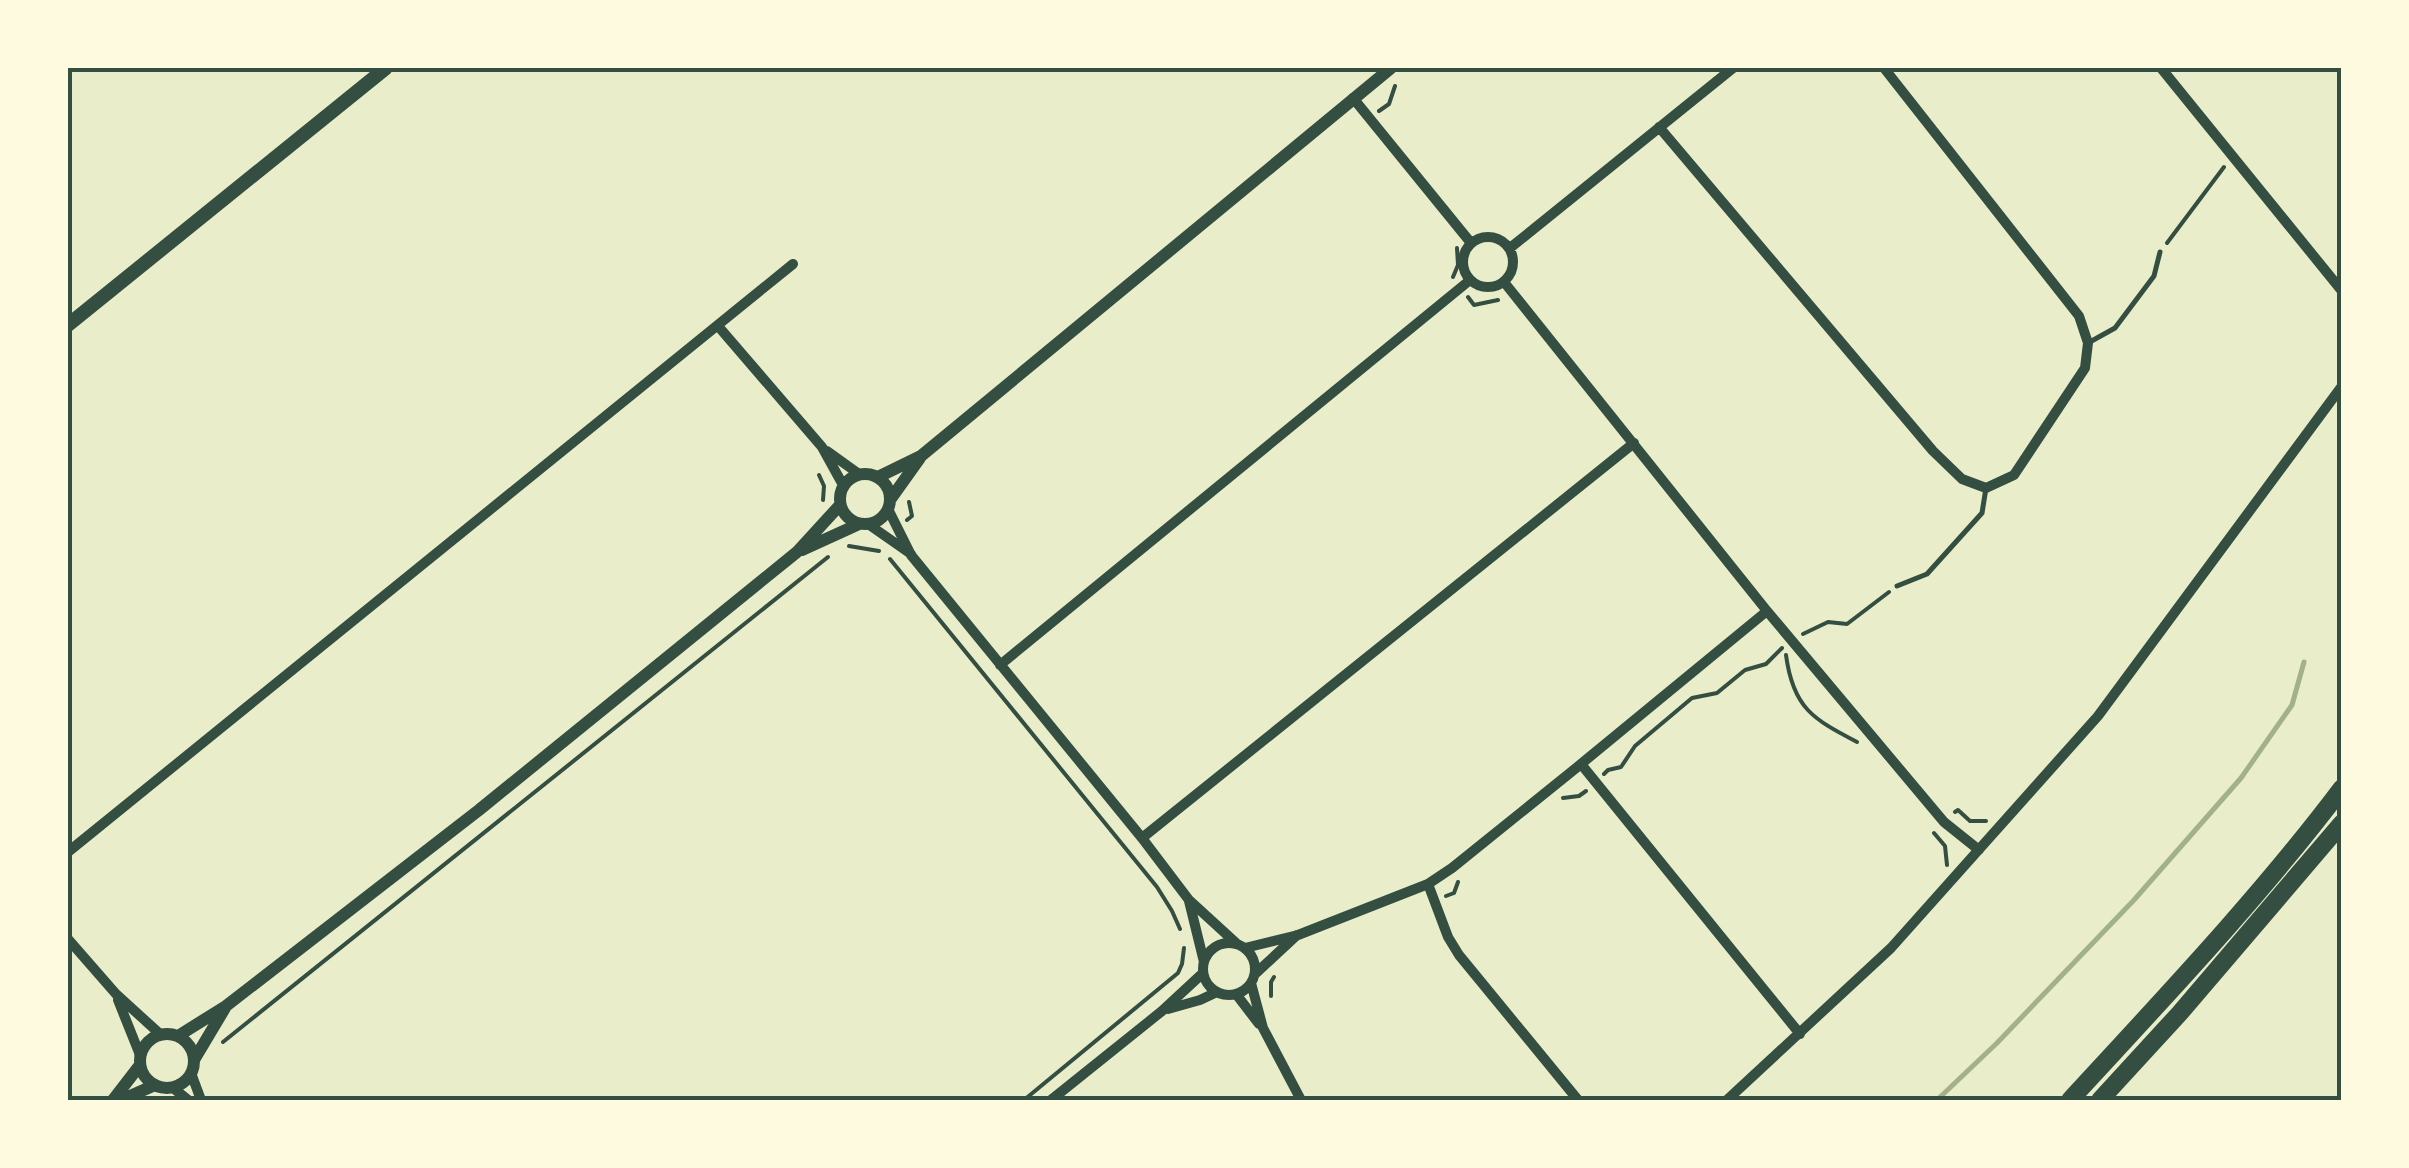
<svg xmlns="http://www.w3.org/2000/svg" width="2409" height="1168" viewBox="0 0 2409 1168" font-family="Cabin,sans-serif">
<style>
.lines{fill:none;stroke-linecap:round;stroke-linejoin:round}
.stream{stroke:#a3b18a;stroke-width:5}
.path{stroke:#344e41;stroke-width:4}
.service{stroke:#344e41;stroke-width:5}
.minor{stroke:#344e41;stroke-width:10}
.tertiary{stroke:#344e41;stroke-width:12}
.secondary{stroke:#344e41;stroke-width:14}
.motorway{stroke:#344e41;stroke-width:18}
.neatline{fill:none;stroke:#344e41;stroke-width:4}
</style>
<rect width="100%" height="100%" fill="#e9edc9"/>
<g class="lines">
<path class="stream" d="M1937 1100 1997 1043 2134 900 2241 778 2292 705 2304 662"/>
<path class="path" d="M1379 111 1389 104 1395 86
M2167 243 2224 167
M1453 277 1458 265 1457 248
M1468 297 1474 305 1498 300
M819 475 824 486 823 500
M907 520 912 516 909 502
M849 546 879 551
M890 559 1157 887 1172 911 1180 929
M1803 634 1828 622 1847 624 1889 592
M1786 655C1793 708 1813 719 1857 742
M1604 774 1608 770 1621 767 1635 746 1692 698 1717 693 1745 670 1766 664 1782 648
M1563 798 1579 796 1586 791
M1955 812 1958 810 1970 821H1986
M1934 833 1945 846 1947 865
M1446 896 1454 893 1458 882
M1271 996V982L1274 977
M223 1042 828 557
M1024 1100 1178 973 1182 964 1184 948"/>
<path class="service" d="M2088 343 2115 328 2154 276 2160 252
M1897 586 1927 574 1982 513 1986 488"/>
<path class="minor" d="M2161 68 2342 291
M1353 98 1471 243
M1659 127 1933 451 1962 479 1986 488 2014 475 2085 368 2088 343 2079 316 1884 68
M1463 262a25 25 0 1 1 50 0a25 25 0 1 1-50 0Z
M1510 248 1733 68
M1504 282 1767 611 1944 822 1979 850
M718 326 822 447 843 485
M827 451 859 474
M888 509 911 555 1142 838 1189 900 1236 943
M868 524 911 554
M1000 665 1470 280
M1581 764 1800 1034
M1142 838 1634 443
M68 852 793 264
M1428 884 1448 937 1459 955 1578 1100
M1189 901 1204 962
M68 939 116 994 160 1034
M1203 969a26 26 0 1 1 52 0a26 26 0 1 1-52 0Z
M1245 948 1298 935 1428 884 1452 868 1581 764 1767 611
M1255 974 1297 935
M1251 983 1263 1028 1301 1100
M1236 994 1259 1024
M118 1000 140 1055
M1168 1009 1200 1000 1217 992
M191 1073 201 1100
M172 1087 188 1100
M1051 1100 1162 1011 1203 973
M1727 1100 1891 948 2098 716 2342 386"/>
<path class="tertiary" d="M840 499a25 25 0 1 1 50 0a25 25 0 1 1-50 0Z
M878 477 921 456 1391 68
M890 500 920 458
M802 550 859 524
M140 1061a27 27 0 1 1 54 0a27 27 0 1 1-54 0Z
M178 1036 226 1006 479 810 797 552 840 505
M194 1060 225 1008
M113 1100 140 1065
M121 1100 155 1085"/>
<path class="secondary" d="M68 325 386 68"/>
<path class="motorway" d="M2070 1100C2163 999 2259 898 2342 788
M2100 1100 2179 1014 2342 823"/>
</g>
<rect width="2409" height="1168" fill="none" stroke="#fefae0" stroke-width="140"/>
<rect x="70" y="70" width="2269" height="1028" class="neatline"/>
</svg>
